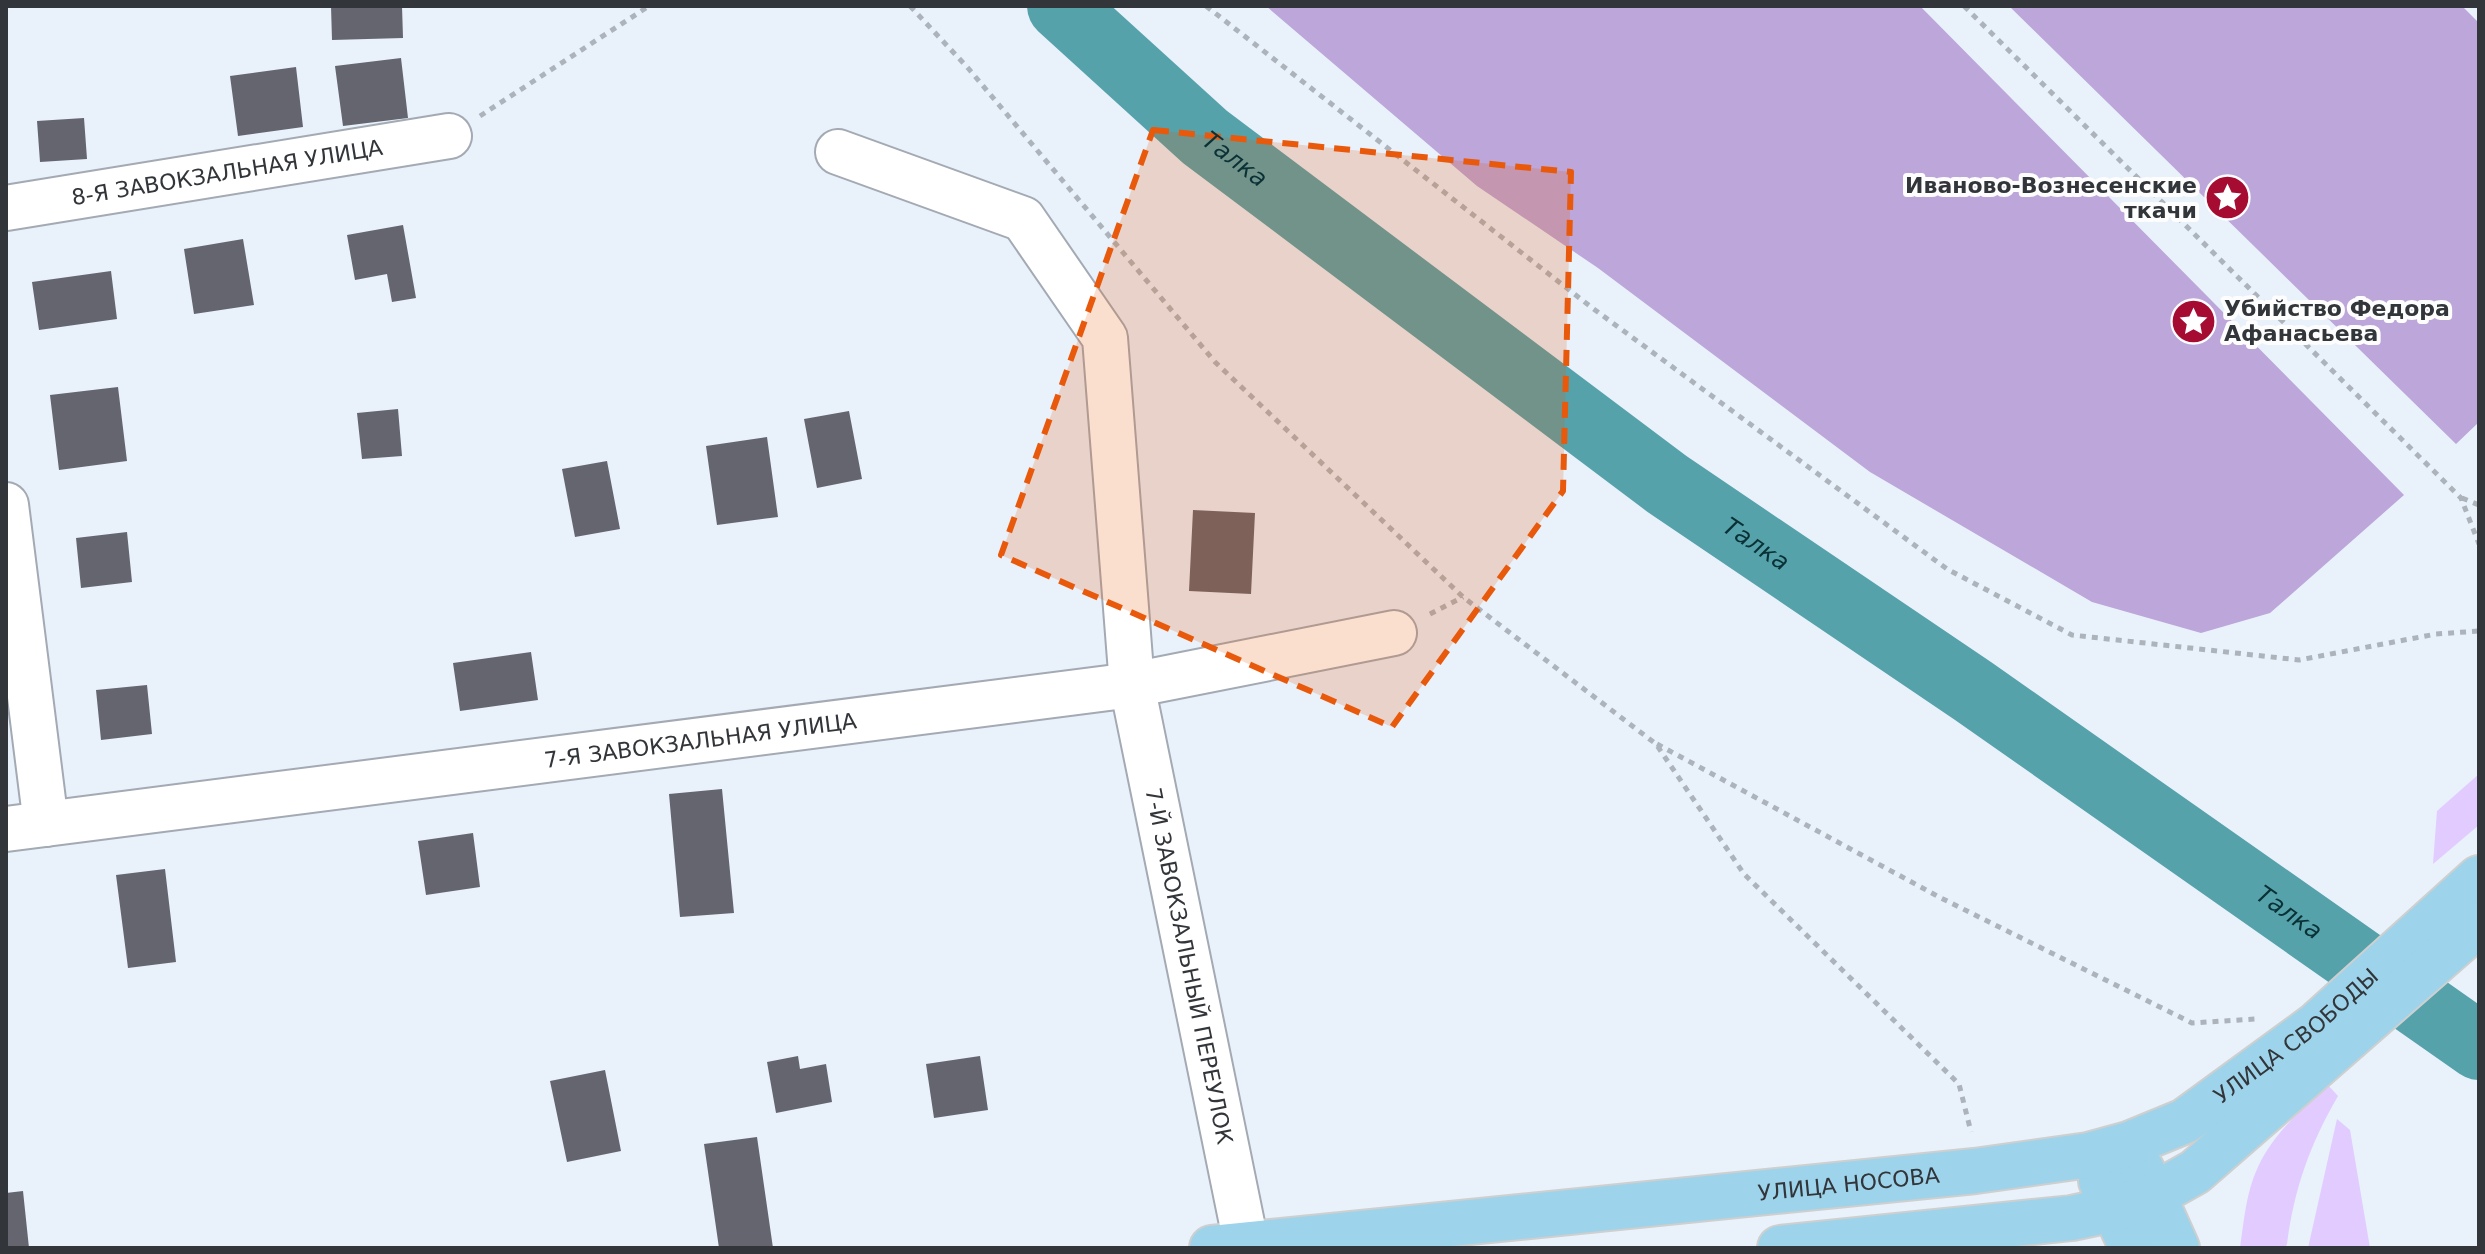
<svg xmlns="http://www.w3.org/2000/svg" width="2485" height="1254" viewBox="0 0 2485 1254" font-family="'DejaVu Sans',sans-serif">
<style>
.green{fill:#e1cbff}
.forest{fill:#bca6da}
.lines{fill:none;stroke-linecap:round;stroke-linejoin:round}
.river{stroke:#56a2ab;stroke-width:68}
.building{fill:#64656f}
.minor-casing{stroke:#a3aab3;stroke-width:48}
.major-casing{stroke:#cecfcf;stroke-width:48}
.path{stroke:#adb3bb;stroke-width:5;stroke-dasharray:6 6;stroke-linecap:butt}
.minor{stroke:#fff;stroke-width:44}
.major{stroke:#9dd3eb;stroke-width:44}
.marked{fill:#e8590c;fill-opacity:0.2;stroke:#e8590c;stroke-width:6;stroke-dasharray:16 10;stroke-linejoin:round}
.labels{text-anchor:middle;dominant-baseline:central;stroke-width:8;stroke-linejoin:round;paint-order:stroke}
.street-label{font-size:22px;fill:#323539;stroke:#fdfdfd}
.poi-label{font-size:22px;font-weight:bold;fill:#323539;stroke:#fdfdfd;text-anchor:end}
.water-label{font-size:24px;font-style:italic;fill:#0a3135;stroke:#fdfdfd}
</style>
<rect width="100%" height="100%" fill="#e9f1fb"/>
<path class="green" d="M2479 774V825L2433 864 2437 811Z
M2326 1083 2338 1096C2310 1144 2294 1189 2287 1244L2285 1248H2240C2244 1221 2246 1192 2258 1167 2272 1135 2303 1109 2326 1083Z
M2337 1119 2350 1130 2370 1248H2308Z"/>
<path class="forest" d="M1266 6H1920L2404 495 2270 613 2201 633 2092 602 1870 472 1598 268 1477 186Z
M2009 6H2462L2479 23V422L2456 444Z"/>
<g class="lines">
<path class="river" id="s1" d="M1061 6 1205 137 1667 484 1973 691 2479 1046"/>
</g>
<path class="building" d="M331 6H402L403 38 332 40Z
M401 58 408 118 343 126 335 66Z
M296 67 303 127 238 136 230 76Z
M84 118 87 159 40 162 37 121Z
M403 225 416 298 392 302 387 274 355 280 347 235Z
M243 239 254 305 194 314 184 249Z
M111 271 117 319 39 330 32 282Z
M118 387 127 461 59 470 50 395Z
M398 409 402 456 362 459 357 413Z
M849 411 862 479 817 488 804 419Z
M767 437 778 517 717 525 706 446Z
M607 461 620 529 575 537 562 469Z
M1193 510 1255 513 1251 594 1189 591Z
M127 532 132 582 81 588 76 538Z
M531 652 538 700 460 711 453 663Z
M147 685 152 734 101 740 96 690Z
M722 789 734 913 680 917 669 794Z
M473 833 480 887 426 895 418 841Z
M165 869 176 962 128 968 116 875Z
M798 1056 800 1069 826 1064 832 1102 776 1113 767 1062Z
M980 1056 988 1110 934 1118 926 1064Z
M605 1070 621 1151 567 1162 550 1081Z
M757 1137 773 1248H719L704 1144Z
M23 1191 29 1248H6V1193Z"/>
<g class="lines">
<defs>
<g id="minor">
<path id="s2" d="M838 152 1023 219 1105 338 1132 685 1247 1248"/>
<path id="s3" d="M6 208 449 136"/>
<path d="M6 505 46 824"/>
<path id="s4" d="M6 829 1132 685 1394 633"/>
</g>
<g id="major">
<path d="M2142 1170 2177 1248"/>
<path d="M2101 1181 2132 1248"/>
<path id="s5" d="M1212 1248 1975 1171 2089 1155 2129 1144 2185 1121 2315 1026 2479 878"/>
<path d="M1780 1248 2072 1218 2114 1209 2154 1195 2195 1172 2479 924"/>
</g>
</defs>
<use href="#minor" class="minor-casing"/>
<use href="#major" class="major-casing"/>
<path class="path" d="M910 6 968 68 1215 362 1463 597 1656 744 1744 874 1959 1084 1971 1132
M1206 6 1591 307 1947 569 2072 635 2299 660 2436 634 2479 631
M1964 6 2461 498 2479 544
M480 116 649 6
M2462 498 2479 505
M1430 614 1463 597
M1657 744 1941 898 2192 1023 2255 1019"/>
<use href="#minor" class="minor"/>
<use href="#major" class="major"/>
</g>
<path class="marked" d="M1153 130 1571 172 1563 491 1392 727 1001 555Z"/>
<defs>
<symbol id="sight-disc" viewBox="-11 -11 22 22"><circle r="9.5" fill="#a60b32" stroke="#fdfdfd"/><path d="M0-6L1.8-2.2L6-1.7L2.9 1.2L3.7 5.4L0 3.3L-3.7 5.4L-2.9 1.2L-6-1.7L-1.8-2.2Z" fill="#fff"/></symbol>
</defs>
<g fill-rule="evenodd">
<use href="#sight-disc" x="2202" y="172" width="51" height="51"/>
<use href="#sight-disc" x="2168" y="296" width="51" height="51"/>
</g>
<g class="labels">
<g class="street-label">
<text stroke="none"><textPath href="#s3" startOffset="224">8-Я ЗАВОКЗАЛЬНАЯ УЛИЦА</textPath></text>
<text stroke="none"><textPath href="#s4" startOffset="700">7-Я ЗАВОКЗАЛЬНАЯ УЛИЦА</textPath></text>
<text stroke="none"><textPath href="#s2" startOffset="976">7-Й ЗАВОКЗАЛЬНЫЙ ПЕРЕУЛОК</textPath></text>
<text stroke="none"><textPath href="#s5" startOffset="1124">УЛИЦА СВОБОДЫ</textPath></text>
<text stroke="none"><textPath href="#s5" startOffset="640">УЛИЦА НОСОВА</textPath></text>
</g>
<g class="poi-label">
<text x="2197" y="185">Иваново-Вознесенские<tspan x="2197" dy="25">ткачи</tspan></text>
<text x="2224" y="308" text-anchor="start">Убийство Федора<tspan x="2224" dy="25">Афанасьева</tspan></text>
</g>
<g class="water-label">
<text stroke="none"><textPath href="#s1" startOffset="232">Талка</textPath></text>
<text stroke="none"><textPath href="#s1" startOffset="880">Талка</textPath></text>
<text stroke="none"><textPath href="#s1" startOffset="1528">Талка</textPath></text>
</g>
</g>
<rect width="2485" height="1254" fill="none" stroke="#323539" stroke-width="16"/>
</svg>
